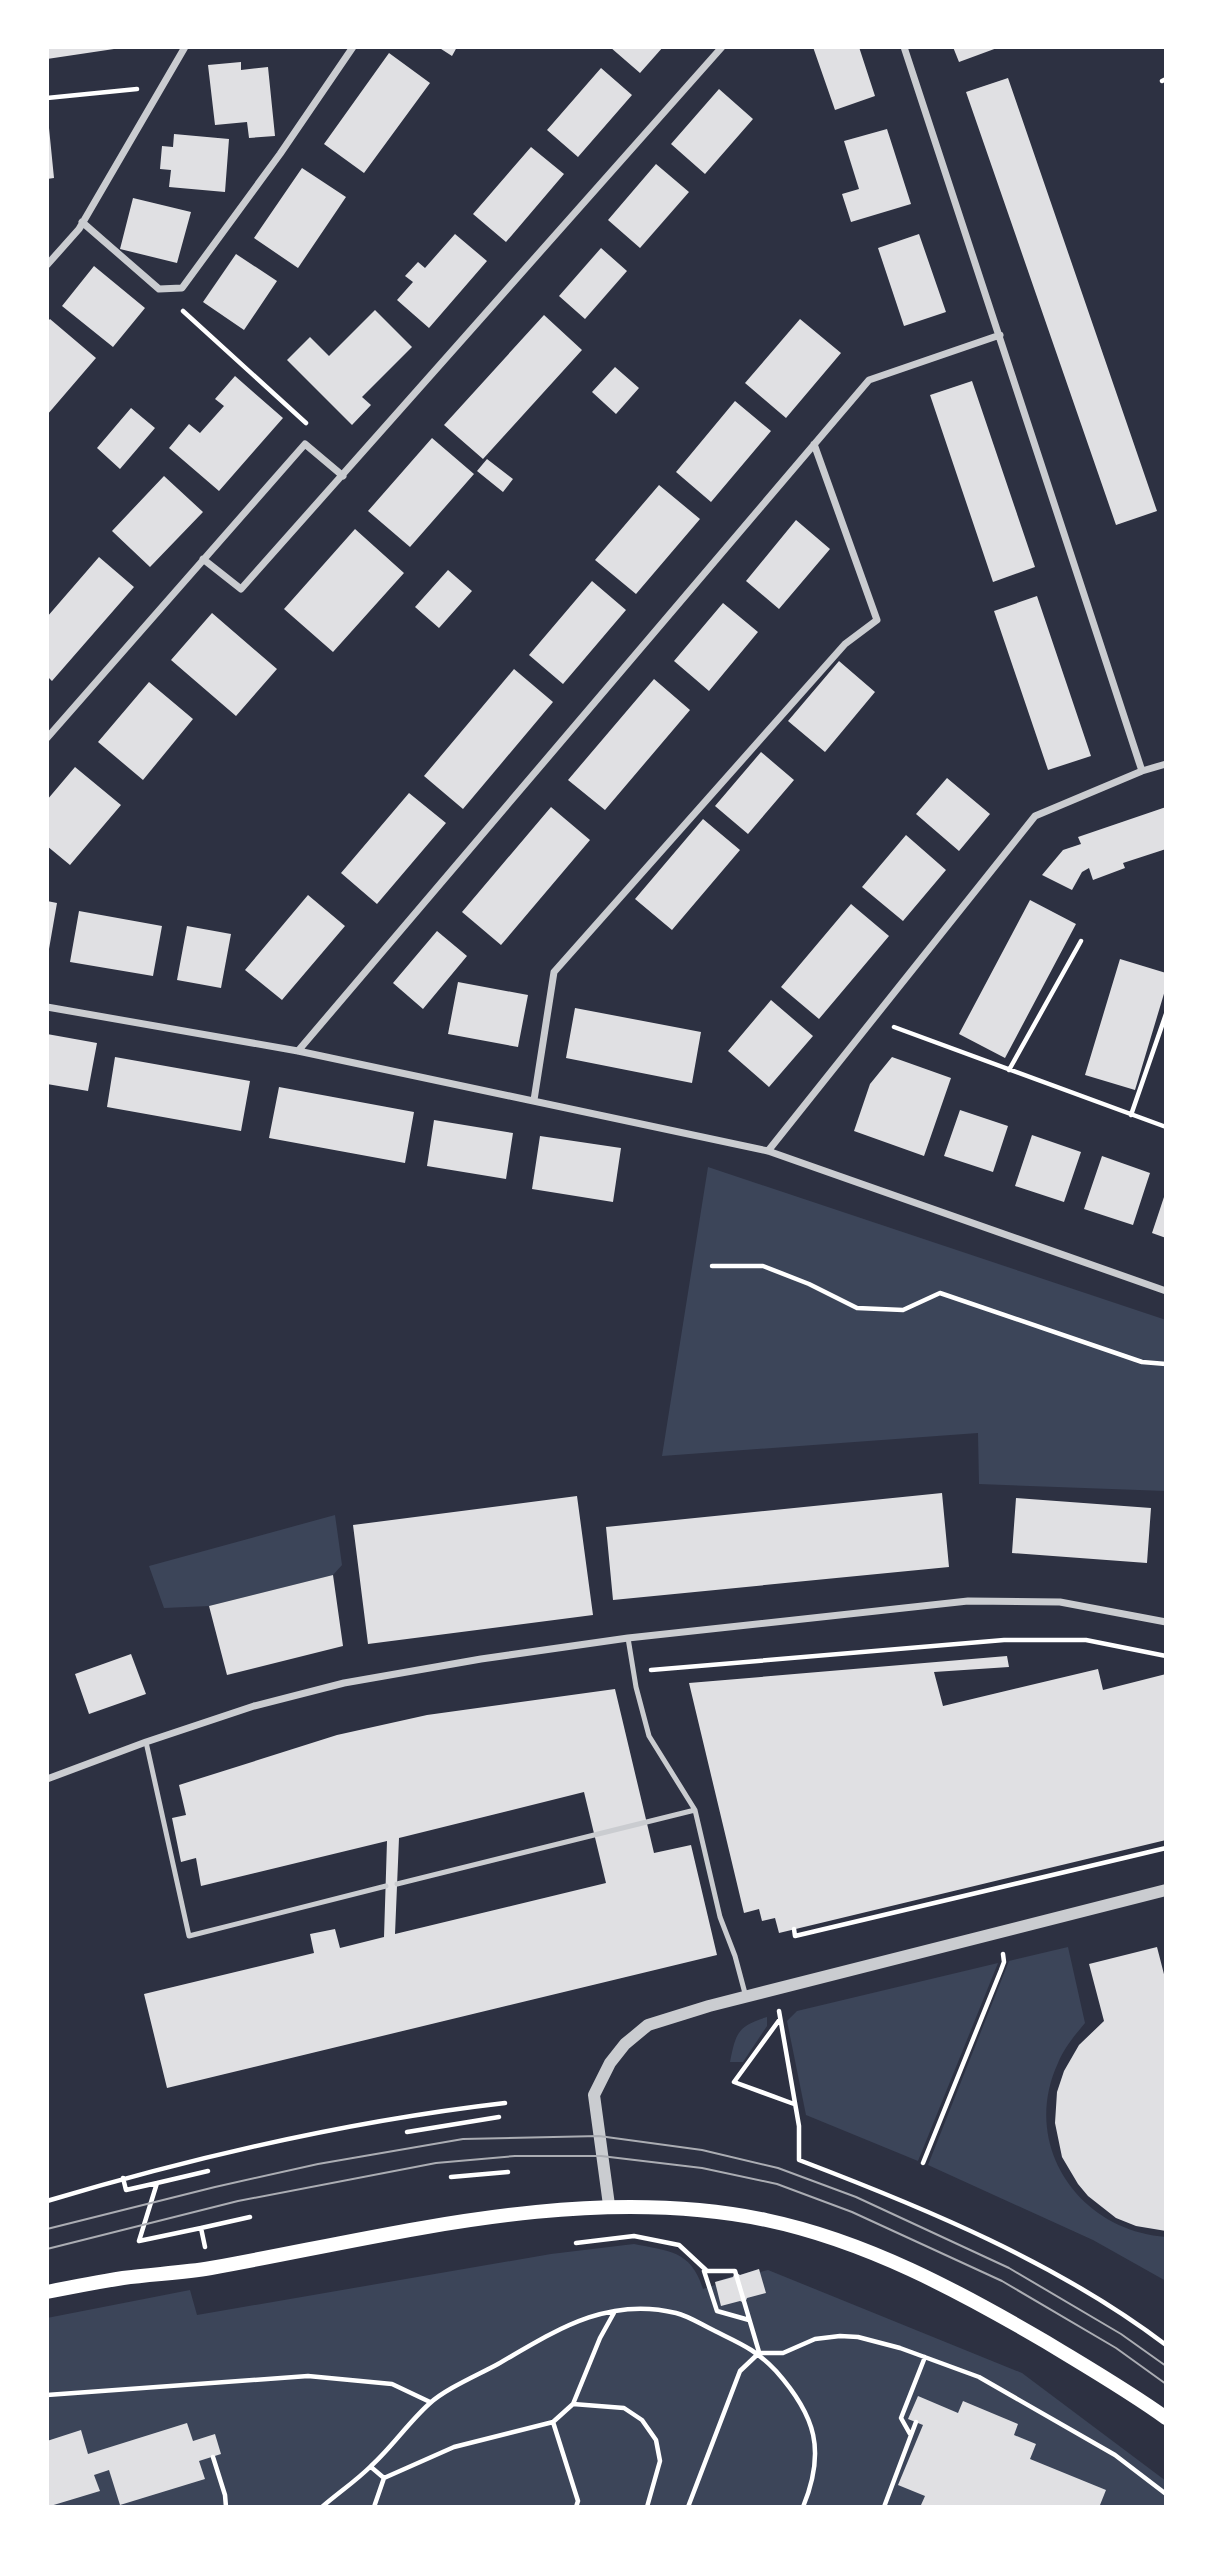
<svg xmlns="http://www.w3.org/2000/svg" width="1213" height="2554" viewBox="0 0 1213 2554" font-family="Bitter,serif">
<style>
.green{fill:#3c4559}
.building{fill:#e0e0e3;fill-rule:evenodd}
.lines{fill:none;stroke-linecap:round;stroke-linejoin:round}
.path{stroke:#fff;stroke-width:4.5}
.service{stroke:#caccd0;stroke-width:5}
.minor{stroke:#caccd0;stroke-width:7}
.tertiary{stroke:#caccd0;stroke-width:12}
.secondary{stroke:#fff;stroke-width:14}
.tram{stroke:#abadb3;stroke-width:2}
</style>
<rect width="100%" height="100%" fill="#2d3142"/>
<path class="green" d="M708 1167 1166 1320V1491L979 1484 978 1433 662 1456Z
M335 1515 342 1565 333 1575 209 1606 164 1608 149 1566Z
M1068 1947 1085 2023C1075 2035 1064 2048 1058 2063 1020 2145 1079 2231 1166 2237V2281L1093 2240 928 2165 1009 1961Z
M998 1963 918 2161 806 2115 787 2021 797 2011Z
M767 2017V2026L743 2062H730C736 2032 738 2026 767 2017Z
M634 2244C668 2251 691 2250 703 2289L715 2285V2282L733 2276 740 2278V2275L759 2269 760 2272 768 2270 1022 2373 1166 2481V2507H47V2318L190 2290 197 2315 551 2254Z"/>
<path class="building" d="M47 47H114V49L47 59Z
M438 47H457L452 56Z
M610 47H663L640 73Z
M813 47H859L875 96 835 110Z
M953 47H997V48L959 62Z
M389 53 430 83 364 173 324 144Z
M241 62V70L268 67 275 136 249 138 247 122 215 125 208 65Z
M601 68 632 95 578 157 547 130Z
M1008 78 1157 511 1116 525 966 92Z
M719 89 753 119 705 174 671 144Z
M47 128H49L54 178 47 179Z
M887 129 911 204 851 222 842 194 859 189 844 141Z
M174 134 229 139 225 192 169 187 171 170 160 169 162 146 173 147Z
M531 147 564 174 506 242 473 214Z
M656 164 689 192 640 248 608 220Z
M302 168 346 197 298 268 254 238Z
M133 198 191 212 177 263 120 249Z
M455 234 487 261 429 328 397 300 413 282 405 276 418 262 425 268Z
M919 234 946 312 904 326 878 248Z
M601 248 627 271 585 319 559 296Z
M236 254 277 281 244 330 203 302Z
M94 266 145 308 113 347 62 306Z
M375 310 412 347 362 397 371 405 352 425 287 360 310 337 329 356Z
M544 315 582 350 483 459 444 425Z
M50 319 96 358 47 415V322Z
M800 319 841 353 786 418 745 383Z
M615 367 639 388 616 414 592 392Z
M235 376 283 418 219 491 169 448 189 424 200 433 224 406 215 399Z
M972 381 1035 567 993 582 930 395Z
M735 401 771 431 711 502 676 472Z
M131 408 155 428 120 469 97 448Z
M432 438 474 474 410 547 368 511Z
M487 459 513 479 503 492 477 471Z
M164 476 203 512 150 567 112 531Z
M659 485 700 519 636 594 595 560Z
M796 520 830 549 779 609 746 581Z
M355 529 404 573 333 652 284 609Z
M99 557 134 587 52 681 47 676V617Z
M448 570 472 591 439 628 415 607Z
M592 581 626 610 563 684 529 655Z
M1037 596 1091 756 1048 770 994 611Z
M723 603 758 632 709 691 674 661Z
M212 613 277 669 236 716 171 660Z
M839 661 875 692 825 752 788 721Z
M514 669 553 702 463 809 424 776Z
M654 679 690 710 605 810 568 780Z
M149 682 193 719 143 780 98 742Z
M761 752 794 780 748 834 715 806Z
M75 767 121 805 70 865 47 846V800Z
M947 778 990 814 959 851 916 814Z
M409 793 446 823 377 904 341 873Z
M551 807 590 840 501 945 462 912Z
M1166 807V849L1123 863 1125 868 1093 880 1089 868 1082 872 1072 890 1042 875 1063 850 1081 844 1078 837Z
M703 819 740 850 672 930 635 899Z
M906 835 946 870 903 921 862 887Z
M308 895 345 926 282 1000 245 970Z
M1030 900 1076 924 1005 1058 959 1034Z
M47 901 57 903 49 949H47Z
M851 904 889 936 819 1019 781 987Z
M79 911 162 926 153 976 70 962Z
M187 926 231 934 221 988 177 980Z
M437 931 467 956 423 1009 393 983Z
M1120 959 1166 973V987L1135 1090 1085 1075Z
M458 982 528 995 518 1047 448 1034Z
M771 1000 813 1036 769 1087 728 1051Z
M575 1008 701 1032 692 1083 566 1058Z
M47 1034 97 1043 88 1091 47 1084Z
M115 1057 250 1081 241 1131 107 1107Z
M892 1057 951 1078 924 1156 854 1131 870 1084Z
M279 1087 414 1112 405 1163 269 1138Z
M960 1110 1008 1126 993 1172 944 1156Z
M434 1120 513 1133 506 1179 427 1166Z
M1032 1135 1081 1152 1064 1202 1015 1186Z
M540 1136 621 1148 613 1202 532 1189Z
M1102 1156 1150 1173 1133 1225 1084 1209Z
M1165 1194H1166V1238L1152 1233Z
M942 1493 949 1567 613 1600 606 1527Z
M577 1496 593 1615 368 1644 353 1525Z
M1016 1498 1151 1508 1147 1563 1012 1553Z
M333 1575 343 1646 227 1675 209 1606Z
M131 1654 146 1694 89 1714 75 1674Z
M1007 1656 1009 1667 934 1672 943 1706 1098 1669 1103 1690 1166 1674V1840L779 1933 775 1918 762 1921 759 1909 744 1913 689 1683Z
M615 1689 654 1853 691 1845 717 1955 167 2088 144 1994 314 1953 310 1934 335 1929 340 1948 384 1937 387 1841 201 1886 196 1858 181 1862 172 1818 186 1815 179 1785 337 1735 427 1715ZM584 1792 606 1883 395 1934 399 1838Z
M1157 1947 1166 1982V2231L1136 2226 1116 2218 1088 2196 1078 2184 1062 2157 1055 2123 1057 2092 1064 2071 1079 2045 1104 2021 1089 1964Z
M759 2269 766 2293 747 2298 745 2303 740 2301 721 2306 715 2282 733 2277 735 2272 740 2275Z
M918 2396 958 2413 963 2401 1018 2424 1014 2435 1036 2444 1030 2459 1106 2490 1100 2505 1105 2507 921 2505 925 2496 898 2485 923 2425 908 2419Z
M187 2423 193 2441 215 2434 221 2454 199 2461 205 2479 120 2505 109 2470 94 2475 100 2491 47 2507V2441L81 2430 88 2454Z"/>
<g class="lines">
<path class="path" d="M1162 81 1166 79
M47 98 137 89
M183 311 306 423
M894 1027 1166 1127
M1009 1070 1081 941
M1131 1115 1166 1014
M712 1266H763L809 1284 857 1308 903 1310 940 1293 1142 1362 1166 1364
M651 1670 1004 1640H1086L1166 1656
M794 1929 795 1936 1166 1848
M779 2011 799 2126V2160C925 2208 1058 2263 1166 2345
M780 2019 734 2082 794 2104
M407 2132 499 2117
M923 2163 1001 1970 1004 1962 1003 1954
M451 2177 508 2172
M123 2178 126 2190 157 2183 139 2241 201 2228 205 2247
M157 2183 208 2171
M47 2201C198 2156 349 2121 505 2103
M201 2228 250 2217
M576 2243 634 2236 679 2245 707 2271H735L759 2352
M704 2271 717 2311 749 2320
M47 2395 308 2376 392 2384 430 2402
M573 2404 624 2408 642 2420 656 2440 660 2461 647 2507
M553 2422 578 2501 576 2507
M910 2434 901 2418 925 2357
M213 2457 225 2495 226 2507
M371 2467 384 2478
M322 2507C338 2493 356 2481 371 2466 392 2447 408 2423 429 2404 445 2389 478 2375 498 2364 555 2331 607 2296 676 2313 689 2316 702 2325 715 2331 741 2344 755 2349 776 2371 816 2416 826 2451 803 2507
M374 2507 384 2478 454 2447 553 2422 573 2404 600 2338 615 2311
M688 2507 740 2371 759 2353H783L815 2339 840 2336 858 2337 900 2348 979 2377 1115 2455 1166 2494
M884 2507 916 2422"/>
<path class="service" d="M628 1638 636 1687 649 1736 695 1810 720 1917 735 1956 746 1997
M146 1742 189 1936 386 1886
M397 1884 695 1810"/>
<path class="minor" d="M904 47 1142 771
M82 222 159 289 182 288 280 154 353 47
M47 265 79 229 185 47
M203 559 241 589 722 47
M47 738 305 444 343 476
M47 1007 298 1051 768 1151 1166 1291
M298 1051 869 380 1000 335
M534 1100 554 972 845 644 877 620 814 444
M768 1151 1035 816 1142 771 1166 764
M47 1779 146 1742 254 1706 344 1683 481 1659 628 1638 968 1601 1060 1602 1166 1622"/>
<path class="tertiary" d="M609 2205 594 2095 610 2063 625 2044 648 2025 709 2006 1166 1890"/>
<path class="secondary" d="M47 2292C72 2287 98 2282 123 2278 152 2274 182 2273 211 2268 390 2236 583 2182 766 2220 866 2241 959 2291 1046 2342 1087 2367 1127 2390 1166 2418"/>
<path class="tram" d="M47 2229 215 2187 318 2164 463 2139 599 2136 702 2150 778 2168 856 2197 1009 2268 1121 2334 1166 2366
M47 2249 238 2201 436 2163 515 2156H601L702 2168 777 2184 852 2212 1002 2281 1116 2348 1166 2384"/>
</g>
<rect width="1213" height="2554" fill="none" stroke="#ffffff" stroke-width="98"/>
</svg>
